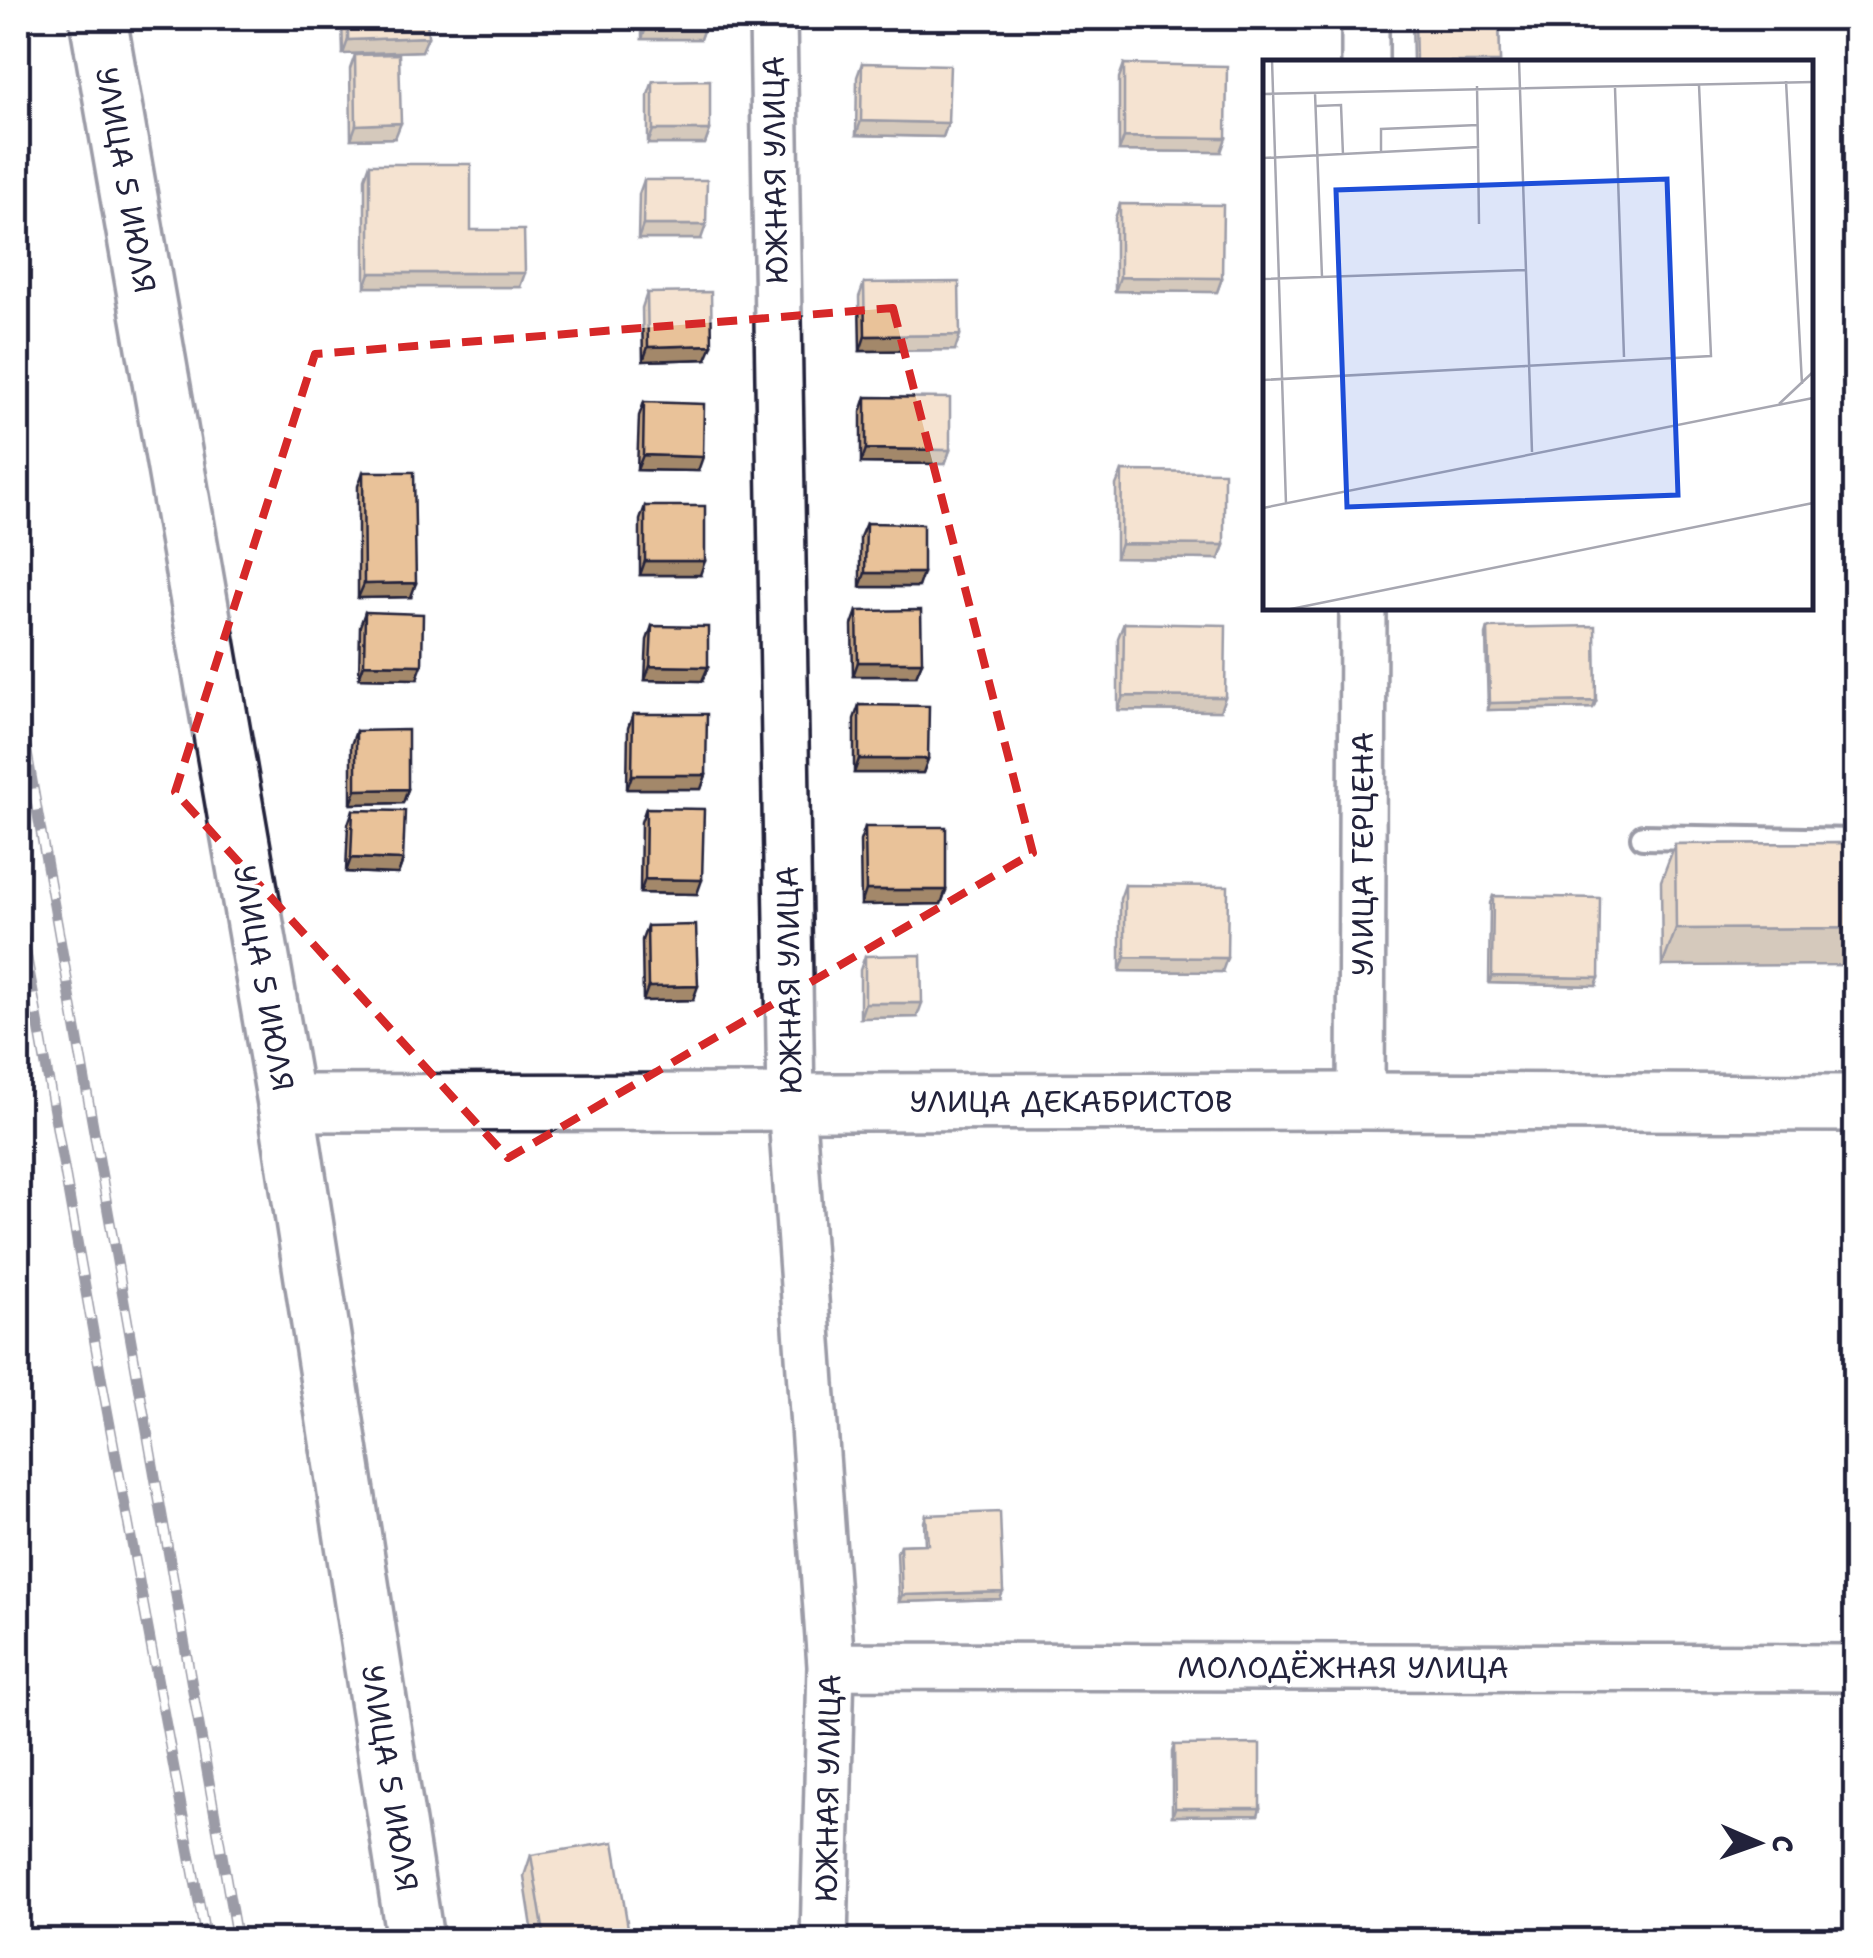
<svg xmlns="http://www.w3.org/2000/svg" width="1873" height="1958" viewBox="0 0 1873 1958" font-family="'Shantell Sans',sans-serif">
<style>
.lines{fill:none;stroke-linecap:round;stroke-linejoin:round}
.service-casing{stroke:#22223b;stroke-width:30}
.minor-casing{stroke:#22223b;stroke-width:52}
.secondary-casing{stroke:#22223b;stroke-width:62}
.trunk-casing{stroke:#22223b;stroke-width:62}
.service{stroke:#fff;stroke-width:22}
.minor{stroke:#fff;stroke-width:45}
.secondary{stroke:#fff;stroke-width:55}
.trunk{stroke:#fff;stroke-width:55}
.rail-casing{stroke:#22223b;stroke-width:11}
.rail{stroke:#fff;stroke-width:8;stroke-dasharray:22;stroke-linecap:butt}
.wall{fill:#c8a784;stroke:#22223b;stroke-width:2.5}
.shaded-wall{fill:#a3886b;stroke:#22223b;stroke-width:2.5}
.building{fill:#e9c299;stroke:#22223b;stroke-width:2.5}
.marked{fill:none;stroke:#d62828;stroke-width:8;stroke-dasharray:20 12;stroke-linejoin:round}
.labels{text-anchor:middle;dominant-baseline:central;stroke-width:8;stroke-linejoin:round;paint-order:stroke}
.street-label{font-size:30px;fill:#22223b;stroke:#fff}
.inset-road{fill:none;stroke:#a7a7b1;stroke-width:2.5}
.view{fill:#1d4ed8;fill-opacity:0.15;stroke:#1d4ed8;stroke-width:5}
.inset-edge{fill:none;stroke:#22223b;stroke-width:5}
</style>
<rect width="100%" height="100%" fill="#fff"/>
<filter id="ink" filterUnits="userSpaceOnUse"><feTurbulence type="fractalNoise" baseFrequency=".01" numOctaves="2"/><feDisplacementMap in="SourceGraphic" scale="20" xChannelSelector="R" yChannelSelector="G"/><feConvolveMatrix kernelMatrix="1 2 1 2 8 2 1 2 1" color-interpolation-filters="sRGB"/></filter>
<g filter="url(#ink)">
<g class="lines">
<defs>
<path id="service" d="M1643 837 1856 841"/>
<path id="minor" d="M773 18 791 1102 831 1666 824 1940
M1365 62V18
M1361 1101 1363 608
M831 1666 1856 1668"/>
<path id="secondary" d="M286 1103 1361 1101 1856 1103"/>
<path id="trunk" d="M98 18 286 1103 415 1940"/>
</defs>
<use href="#service" class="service-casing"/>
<use href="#minor" class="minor-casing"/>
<use href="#secondary" class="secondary-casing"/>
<use href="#trunk" class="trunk-casing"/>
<use href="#service" class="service"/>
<use href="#minor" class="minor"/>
<use href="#secondary" class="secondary"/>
<use href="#trunk" class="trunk"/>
<defs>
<path id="rail" d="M18 702 237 1940
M18 908 103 1388 206 1940"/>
</defs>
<use href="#rail" class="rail-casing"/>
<use href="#rail" class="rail"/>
</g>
<path class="wall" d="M342 18H427L422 51 343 54Z
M642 18H705V25L700 39H642Z
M1412 18H1499L1500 62H1413Z
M355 55 395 138 351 139 350 69Z
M862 63 948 123 943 137 856 135 857 77Z
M1124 64 1221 152 1119 151V78Z
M653 81 710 130 705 144H648V95Z
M370 164 520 287H365V178Z
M644 180 701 239H638L639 194Z
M1120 204 1222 278 1217 292 1115 291V218Z
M864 283 955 350 860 351 859 297Z
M647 293 706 359 643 361 642 308Z
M866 397 950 450 945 464 861 463V412Z
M644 402 698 471 637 470 639 416Z
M1122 471 1224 545 1219 559 1116 558V485Z
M363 472 411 597 358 598V486Z
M645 506 700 575H640V520Z
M866 523 918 587H860V537Z
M857 611 922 662 916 676H853L852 625Z
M365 612 417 679 359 678 360 626Z
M1124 623 1220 711 1118 710V638Z
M652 626 702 681 645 680 647 640Z
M1488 628 1596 701 1593 708 1488 710 1486 635Z
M859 705 928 759 923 773H854V719Z
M633 714 706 775 701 789H627L628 728Z
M356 731 408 789 403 803 351 804V745Z
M646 808 697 894 640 893 641 822Z
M353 810 403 860 398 874 346 872 348 824Z
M865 827 946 890 941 904 861 905 860 841Z
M1856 843 1662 966 1661 881 1675 844Z
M1125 885 1222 972 1120 971V899Z
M1493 896 1596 986 1489 983 1490 903Z
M647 926 693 1000 643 1001 642 940Z
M865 956 917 1017 860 1018V970Z
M926 1515 1000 1599 899 1602 897 1552 900 1545 925 1544 924 1522Z
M1174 1745 1260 1808 1258 1815 1172 1816V1752Z
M531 1855 630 1940H534L524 1876Z"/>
<path class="shaded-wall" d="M647 25H705L700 39H642Z
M428 37 422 51 343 54 348 40Z
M861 121 948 123 943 137 856 135Z
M401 123 395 138 351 139 356 125Z
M653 130H710L705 144H648Z
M1124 137 1226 138 1221 152 1119 151Z
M643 225H706L701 239H638Z
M370 273H525L520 287H365Z
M1120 277 1222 278 1217 292 1115 291Z
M960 335 955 350 860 351 865 336Z
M712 345 706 359 643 361 648 347Z
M866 449 950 450 945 464 861 463Z
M643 455 703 457 698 471 637 470Z
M1121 544 1224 545 1219 559 1116 558Z
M645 561H705L700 575H640Z
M865 573H923L918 587H860Z
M416 583 411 597 358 598 364 584Z
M858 662H922L916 676H853Z
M364 664 422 665 417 679 359 678Z
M650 666 708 667 702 681 645 680Z
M1123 696 1225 697 1220 711 1118 710Z
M1596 701 1593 708 1488 710 1490 703Z
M859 759H928L923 773H854Z
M632 775H706L701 789H627Z
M408 789 403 803 351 804 356 790Z
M351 858 403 860 398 874 346 872Z
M645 879 702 880 697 894 640 893Z
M866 890H946L941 904 861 905Z
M1856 928V965L1662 966 1676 929Z
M1125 957 1227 958 1222 972 1120 971Z
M1492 976 1599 978 1596 986 1489 983Z
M698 986 693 1000 643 1001 648 987Z
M865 1003H922L917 1017 860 1018Z
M1003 1592 1000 1599 899 1602 902 1595Z
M1175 1808H1260L1258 1815 1172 1816Z"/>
<path class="building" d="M348 18H427L428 37 348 40Z
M647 18H705V25H647Z
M1415 18H1499L1500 62H1416Z
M399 54 401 123 356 125 355 55Z
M862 63 950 65 948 123 861 121Z
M1124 64 1227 66 1226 138 1124 137Z
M710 80V130H653V81Z
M370 164H471V230H524L525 273H370Z
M644 180H707L706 225H643Z
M1120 204 1223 205 1222 278 1120 277Z
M959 282 960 335 865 336 864 283Z
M711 292 712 345 648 347 647 293Z
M866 397 950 398V450L866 449Z
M644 402 704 404 703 457 643 455Z
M1122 471 1224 472V545L1121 544Z
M363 472H414L416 583 364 584Z
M645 506H705V561H645Z
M866 523 923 524V573H865Z
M921 610 922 662H858L857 611Z
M365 612 423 614 422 665 364 664Z
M1124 623 1226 625 1225 697 1123 696Z
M652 626 708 627V667L650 666Z
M1595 626 1596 701 1490 703 1488 628Z
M859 705 929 706 928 759H859Z
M633 714H707L706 775H632Z
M408 730V789L356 790V731Z
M646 808 704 809 702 880 645 879Z
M353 810 405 811 403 860 351 858Z
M865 827H946V890H866Z
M1856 843V928L1676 929 1675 844Z
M1125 885 1228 886 1227 958 1125 957Z
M1493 896 1600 898 1599 978 1492 976Z
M696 925 698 986 648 987 647 926Z
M921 955 922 1003H865V956Z
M1000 1512 1003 1592 902 1595 900 1545 928 1544 926 1515Z
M1260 1744V1808H1175L1174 1745Z
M614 1842 630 1940H545L531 1855Z"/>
</g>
<path d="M0 0H1873V1958H0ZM893 308 1033 853 508 1158 175 792 315 354Z" fill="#fff" fill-opacity=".55" fill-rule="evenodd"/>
<path class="marked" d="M893 308 1033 853 508 1158 175 792 315 354Z"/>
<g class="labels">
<g class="street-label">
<text transform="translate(775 170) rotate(-91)">ЮЖНАЯ УЛИЦА</text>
<text transform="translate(126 180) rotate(80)">УЛИЦА 5 ИЮЛЯ</text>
<text transform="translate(1362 854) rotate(-90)">УЛИЦА ГЕРЦЕНА</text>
<text transform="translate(264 978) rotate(80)">УЛИЦА 5 ИЮЛЯ</text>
<text transform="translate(789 980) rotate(-91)">ЮЖНАЯ УЛИЦА</text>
<text x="1071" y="1101">УЛИЦА ДЕКАБРИСТОВ</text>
<text x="1343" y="1667">МОЛОДЁЖНАЯ УЛИЦА</text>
<text transform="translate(390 1778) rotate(81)">УЛИЦА 5 ИЮЛЯ</text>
<text transform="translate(828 1788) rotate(-89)">ЮЖНАЯ УЛИЦА</text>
</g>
</g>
<g transform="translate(1263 60)">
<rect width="550" height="550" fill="#fff"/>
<path class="inset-road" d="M9 0 23 444M256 0 269 392M523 21 539 324M352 28 361 297M52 33 59 217M0 34 550 22M53 46 78 45 80 95M215 87 216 164M118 91V69L215 65M0 98 215 87 214 26M0 219 262 210M0 320 448 296 436 25M516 344 550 312M0 448 550 338M23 550 550 443"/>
<path class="view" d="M404 119 415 435 84 447 73 130Z"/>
<rect width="550" height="550" class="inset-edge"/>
</g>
<rect width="1873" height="1958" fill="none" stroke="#fff" stroke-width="60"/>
<rect x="30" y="30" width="1813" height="1898" fill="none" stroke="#22223b" stroke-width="4" filter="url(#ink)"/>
<g transform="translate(1758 1843) rotate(92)" stroke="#ffffff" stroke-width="8" paint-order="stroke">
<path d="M0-8L18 38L0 25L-18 38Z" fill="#22223b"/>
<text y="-15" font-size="28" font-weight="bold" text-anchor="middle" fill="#22223b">С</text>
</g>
</svg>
